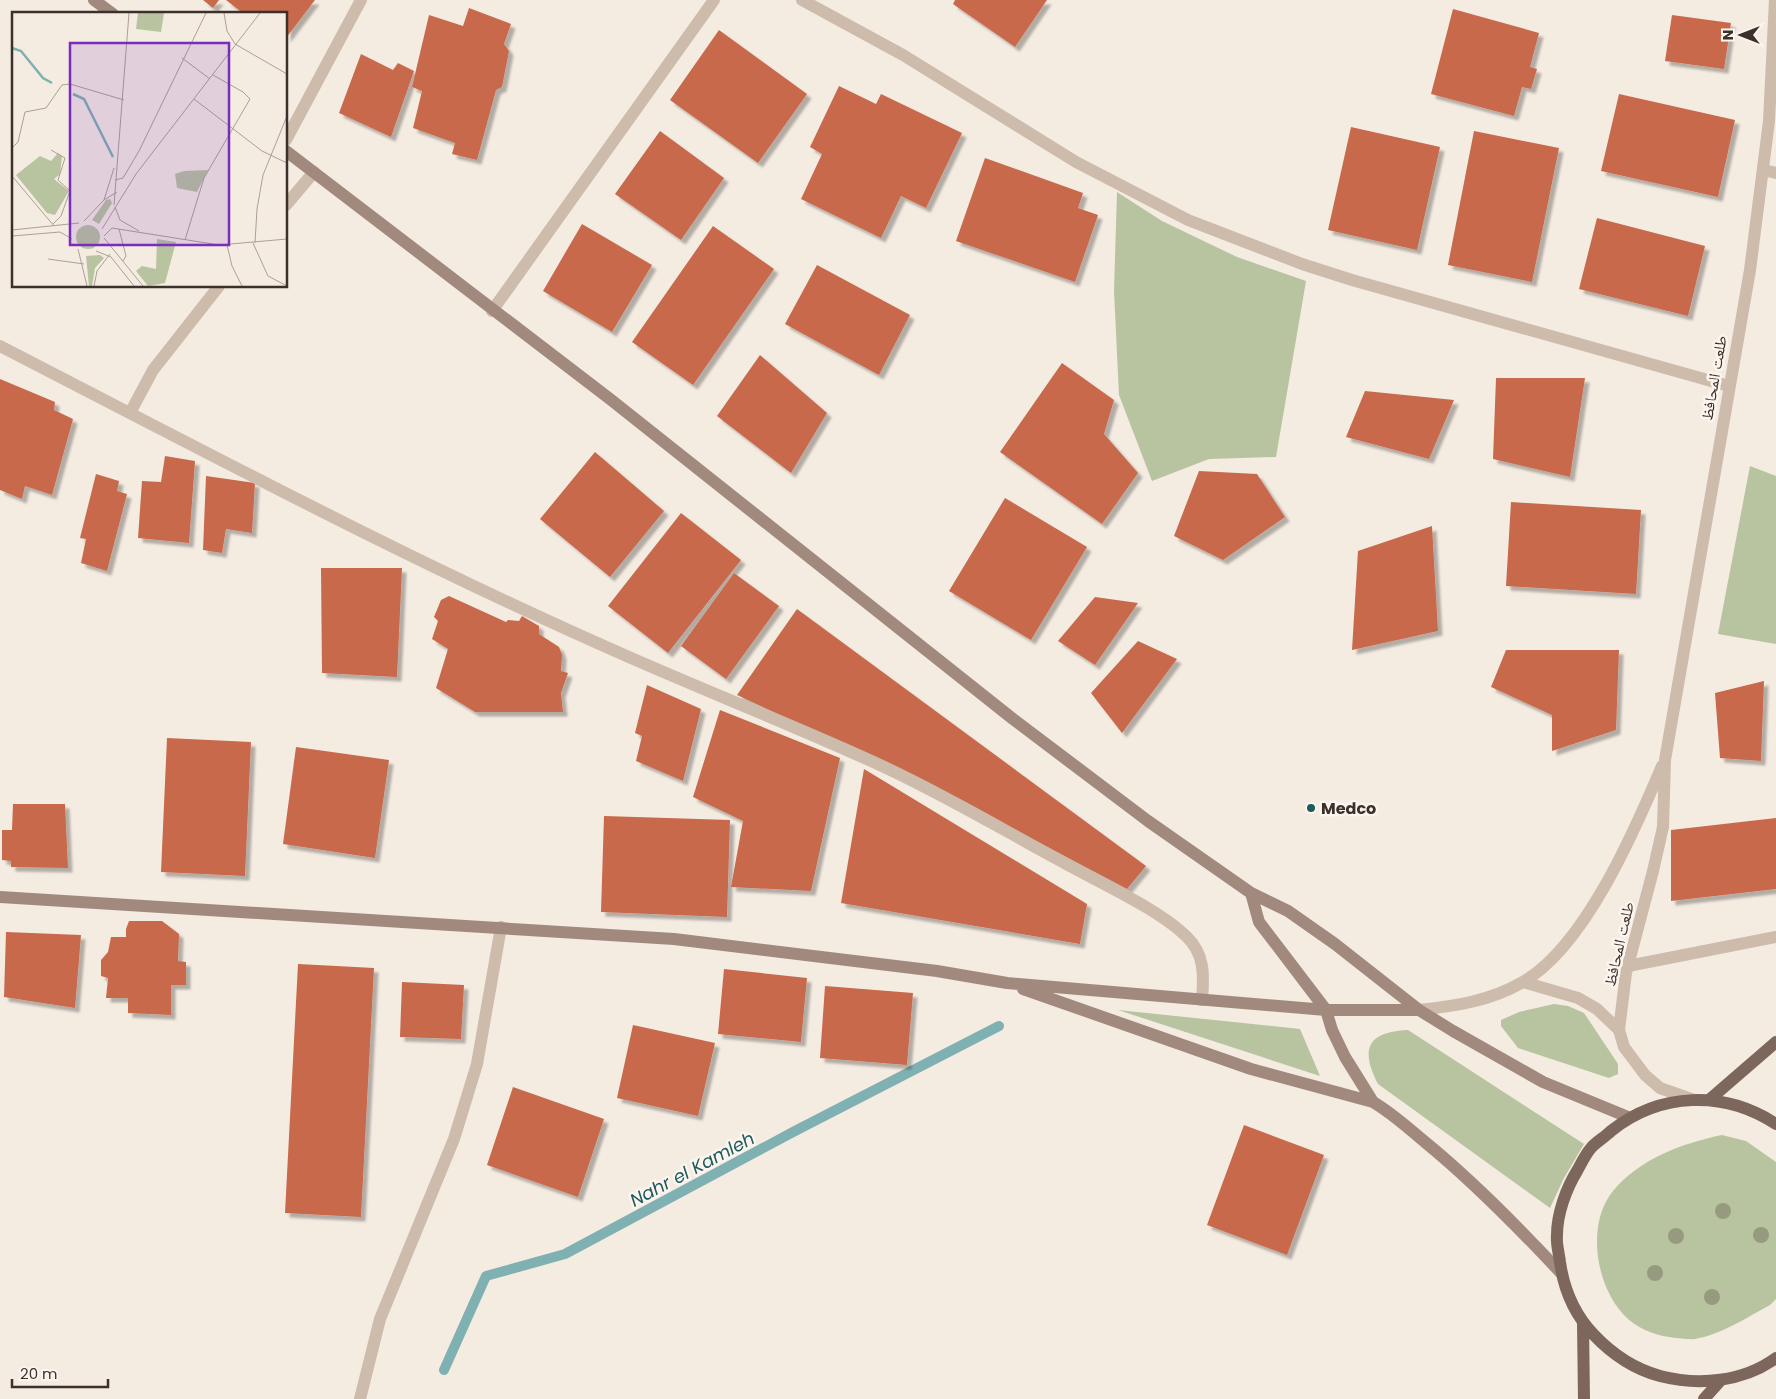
<svg xmlns="http://www.w3.org/2000/svg" width="1776" height="1399" viewBox="0 0 1776 1399" font-family="Poppins,'Noto Naskh Arabic',sans-serif">
<style>
.green{fill:#b8c4a0}
.lines{fill:none;stroke-linecap:round;stroke-linejoin:round}
.stream{stroke:#7fb0b2;stroke-width:10}
.building{fill:#c8694b;filter:url(#shadow)}
.service{stroke:#cdbbac;stroke-width:12}
.minor{stroke:#cdbbac;stroke-width:12}
.tertiary{stroke:#cdbbac;stroke-width:12}
.secondary{stroke:#a18a7d;stroke-width:12}
.primary{stroke:#7d675c;stroke-width:12}
.tree{fill:#969b7f}
.poi-dot{fill:#1f5a5e;stroke:#fbf5ee;stroke-width:2}
.labels{text-anchor:middle;dominant-baseline:central;stroke-width:5;stroke-linejoin:round;paint-order:stroke}
.street-label{font-size:16px;fill:#3b302b;stroke:#fbf5ee}
.poi-label{font-size:16px;font-weight:bold;fill:#3b302b;stroke:#fbf5ee;text-anchor:start}
.water-label{font-size:18px;font-style:italic;fill:#1f5a5e;stroke:#fbf5ee}
.inset-river{fill:none;stroke:#7fb0b2;stroke-width:2.5}
.inset-road{fill:none;stroke:#aaa098;stroke-width:1}
.view{fill:#7b2cbf;fill-opacity:0.15;stroke:#7b2cbf;stroke-width:2.5}
.inset-edge{fill:none;stroke:#3b302b;stroke-width:2.5}
</style>
<defs>
<filter id="shadow"><feDropShadow dx="4.5" dy="4.5" stdDeviation="1" flood-color="#0004"/></filter>
</defs>
<rect width="100%" height="100%" fill="#f4ebe1"/>
<path class="green" d="M1117 192 1162 221 1237 257 1306 281 1276 457 1209 459 1152 481 1119 395 1114 291Z
M1750 466 1776 476V644L1718 634Z
M1554 1004 1568 1006 1584 1013 1618 1064V1074L1609 1078 1518 1048 1501 1026V1020L1519 1012Z
M1118 1010 1300 1029 1320 1076Z
M1408 1030 1584 1144 1564 1178 1550 1208 1378 1084C1360 1049 1367 1032 1408 1030Z
M1722 1135 1746 1141 1776 1162V1299L1770 1305C1746 1318 1722 1334 1695 1339 1689 1340 1682 1338 1676 1338 1658 1336 1642 1331 1628 1319 1596 1290 1585 1225 1613 1191 1639 1159 1683 1143 1722 1135Z"/>
<g class="lines">
<path class="stream" d="M444 1370 486 1276 565 1254 793 1132 999 1026"/>
</g>
<path class="building" d="M203 0H219L213 8Z
M226 0H315L286 38V14H244Z
M955 0H1047L1015 47 953 4Z
M469 8 511 24 504 44 509 51 502 87 496 90 477 160 452 154 455 143 413 128 422 91 412 87 429 15 463 26Z
M1453 9 1539 33 1530 67 1537 69 1531 89 1522 87 1514 116 1431 94Z
M1672 15 1731 23 1724 69 1665 61Z
M719 30 807 94 758 163 670 100Z
M361 54 393 70 398 63 414 71 391 137 339 113Z
M839 86 876 104 881 94 962 133 926 208 901 196 881 238 801 199 822 154 810 147Z
M1619 94 1735 120 1718 197 1601 171Z
M1351 127 1440 147 1417 250 1328 230Z
M660 131 724 178 681 240 615 194Z
M1474 131 1559 148 1532 282 1448 265Z
M985 158 1083 193 1078 208 1098 215 1075 282 956 241Z
M1597 218 1705 246 1688 316 1579 289Z
M582 224 652 265 612 332 543 291Z
M713 226 774 269 693 385 632 342Z
M817 265 910 315 879 375 785 324Z
M760 355 827 413 791 473 717 416Z
M1062 363 1114 400 1104 434 1138 473 1102 524 1000 452Z
M1496 378H1585L1570 477 1493 459Z
M0 379 55 402 54 410 73 419 52 495 25 486 22 499 0 490Z
M1365 391 1454 400 1429 459 1346 437Z
M595 452 664 511 610 577 540 519Z
M165 456 195 461 189 543 138 538 142 481 161 482Z
M1199 471 1257 474 1285 517 1223 560 1174 536Z
M96 474 119 481 117 491 127 494 107 571 81 563 86 539 80 538Z
M206 476 255 483 252 533 226 529 222 553 203 550Z
M1005 498 1087 547 1031 640 949 591Z
M1511 502 1641 510 1636 594 1506 586Z
M681 513 741 560 668 653 608 606Z
M1432 526 1438 631 1352 650 1358 551Z
M321 568H402L397 677 322 673Z
M734 573 779 606 726 679 681 646Z
M449 596 506 622 508 620 519 621 522 616 539 626V634L559 647 562 655 561 671 568 673 561 693 563 712H475L436 688 448 649 432 639 438 621 434 617 441 600Z
M1095 597 1138 603 1095 665 1058 641Z
M797 609 1146 866 1127 889 934 787 737 695Z
M1138 641 1177 659 1122 733 1091 693Z
M1506 650H1619L1616 730 1552 751V715L1491 687Z
M1764 681 1761 761 1720 758 1715 693Z
M647 685 701 709 683 781 636 761 642 736 635 733Z
M720 710 840 758 811 891 731 887 743 821 693 797Z
M167 738 251 742 245 876 161 872Z
M296 747 389 760 375 858 283 844Z
M864 769 1087 904 1080 944 841 903Z
M13 804H65L68 868 11 867V861L2 860V830H12Z
M604 816 730 820 727 917 601 912Z
M1776 818V889L1671 901V830Z
M129 921H162L179 934 178 961 186 962V985H171V1015L128 1013V998H106L108 978 101 976V960L108 952 111 937H126V929Z
M6 932 81 935 75 1008 4 997Z
M298 964 374 968 361 1217 285 1213Z
M724 969 807 978 801 1042 718 1034Z
M402 982 464 985 461 1039 400 1037Z
M825 986 913 993 907 1065 820 1058Z
M633 1025 715 1043 698 1116 617 1098Z
M513 1087 604 1119 578 1197 487 1165Z
M1244 1125 1324 1155 1287 1255 1207 1225Z"/>
<g class="lines">
<path class="service" d="M1763 170 1776 173"/>
<path class="minor" d="M802 0 903 55 1076 162 1188 220 1302 264 1352 280 1729 386
M286 140 361 0
M286 205 314 172
M492 311 714 0
M0 346C206 452 410 561 622 654 708 692 795 726 880 765 941 793 1000 828 1059 860 1096 881 1157 908 1186 936 1205 954 1204 975 1202 1000
M130 413 153 370 219 286
M1628 966 1776 937
M360 1399 380 1319 454 1139 477 1064 501 927"/>
<path class="tertiary" d="M1523 982 1578 998 1597 1009 1619 1030
M1419 1010C1455 1006 1490 1001 1521 983 1584 949 1635 830 1662 766
M1694 1100 1660 1088 1645 1075 1624 1047 1619 1030 1626 973 1653 871 1663 827 1665 760 1750 270 1769 121 1775 0"/>
<path class="secondary" d="M94 0 113 14
M286 151 610 399 1013 719 1148 821 1251 893 1288 911 1335 944 1419 1010 1453 1031 1543 1082 1628 1117
M1251 893 1259 922 1326 1010 1332 1030 1345 1057 1373 1102
M0 897 674 939 937 971 1007 983 1326 1010H1419
M1023 989 1251 1069 1373 1102C1392 1113 1408 1128 1425 1142 1474 1182 1518 1227 1561 1273"/>
<path class="primary" d="M1709 1100 1776 1042
M1776 1124C1724 1090 1660 1092 1611 1131 1605 1137 1596 1142 1591 1148 1585 1155 1581 1164 1577 1171 1566 1189 1557 1214 1557 1235 1556 1244 1559 1253 1560 1262 1564 1291 1574 1314 1594 1335 1613 1355 1634 1369 1660 1376 1699 1386 1743 1382 1776 1358
M1583 1323 1584 1399
M1704 1399 1720 1381"/>
</g>
<g class="tree">
<circle cx="1723" cy="1211" r="8"/>
<circle cx="1761" cy="1235" r="8"/>
<circle cx="1676" cy="1236" r="8"/>
<circle cx="1655" cy="1273" r="8"/>
<circle cx="1712" cy="1297" r="8"/>
</g>
<circle class="poi-dot" cx="1311" cy="808" r="5"/>
<g class="labels">
<g class="street-label">
<text transform="translate(1714 378) rotate(-80)">طلعت المحافظ</text>
<text transform="translate(1619 944) rotate(-77)">طلعت المحافظ</text>
</g>
<g class="poi-label">
<text x="1321" y="808">Medco</text>
</g>
<g class="water-label">
<text transform="translate(692 1169) rotate(-28)">Nahr el Kamleh</text>
</g>
</g>
<g transform="translate(12 12)">
<rect width="275" height="275" fill="#f4ebe1"/>
<path d="M126 1H152L149 20 124 17ZM46 141 50 144 48 162 42 167 57 179 43 203 35 201 4 163 28 144 39 149ZM196 158 185 180 165 176 163 162 172 159ZM94 188 98 187 100 191 87 212 80 208ZM64 225a12 12 0 1 1 24 0a12 12 0 1 1-24 0ZM145 227 164 230 153 271 136 274 124 259 130 254 144 257ZM88 243 92 246 83 256 80 274H77L74 244Z" fill="#b8c4a0"/>
<path class="inset-river" d="M0 36 9 39 31 66 40 71M61 82 72 87 101 145"/>
<path class="inset-road" d="M212 1 215 19 223 32 275 62M170 46 198 67M182 87 250 139 275 151M0 136 6 130 13 100 34 96 50 73 58 72 112 88M39 138 53 146 46 168 58 179 49 204 41 212M0 164 42 214M103 168 111 166 127 139 194 1M92 188 102 156M102 193 117 1M103 195 108 208 127 219M72 209 92 188 105 180M90 217 124 162 248 1M107 217 114 244 111 249M0 218 67 211M0 224 48 220 60 227M92 224 100 216 207 233 275 227M92 226 131 274M173 228 192 166 238 87 231 80 201 63M241 231 256 264 275 274M243 231 245 197 251 163 275 104M215 233 220 254 230 274M66 237 75 274M84 239 99 245 122 274M36 247 72 252M82 274 85 259 98 242"/>
<path class="view" d="M58 31H217V233H58Z"/>
<rect width="275" height="275" class="inset-edge"/>
</g>
<g transform="translate(1741 35) rotate(270)" stroke="#fbf5ee" stroke-width="4" paint-order="stroke">
<path d="M0-4L9 19L0 12L-9 19Z" fill="#3b302b"/>
<text y="-8" font-size="14" font-weight="bold" text-anchor="middle" fill="#3b302b">N</text>
</g>
<path d="M12 1379v8h96v-8" fill="none" stroke="#3b302b" stroke-width="2.5"/>
<text x="20" y="1379" font-size="15" fill="#3b302b" stroke="#fbf5ee" stroke-width="4" paint-order="stroke">20 m</text>
</svg>
